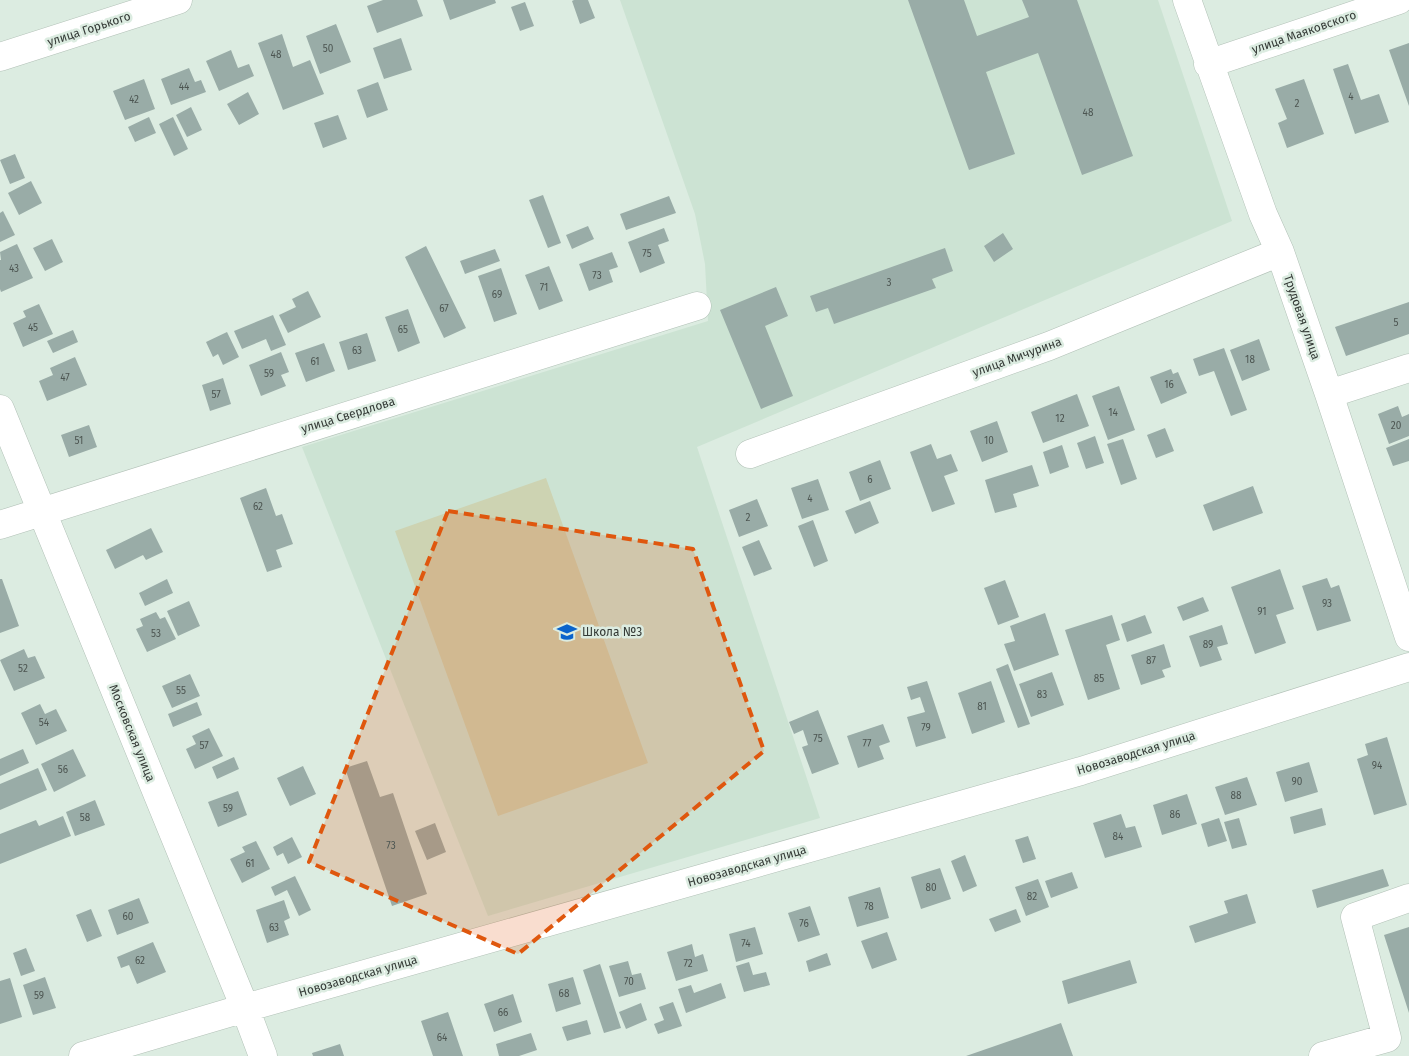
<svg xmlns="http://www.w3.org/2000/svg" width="1409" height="1056" viewBox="0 0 1409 1056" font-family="'Fira Sans',sans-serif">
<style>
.built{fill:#cce3d3}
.grass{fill:#cdd3b2}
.building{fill:#99aca7}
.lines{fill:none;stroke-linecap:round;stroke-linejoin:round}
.minor-casing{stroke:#b2c1b7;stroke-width:29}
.minor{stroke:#fff;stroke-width:28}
.marked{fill:#df570e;fill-opacity:0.2;stroke:#df570e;stroke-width:4;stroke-dasharray:10 6;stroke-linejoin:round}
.labels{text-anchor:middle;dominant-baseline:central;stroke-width:5;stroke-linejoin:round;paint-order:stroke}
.number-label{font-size:10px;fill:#4d5652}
.street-label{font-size:12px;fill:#343a36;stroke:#dcece1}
.poi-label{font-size:12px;fill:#343a36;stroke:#dcece1;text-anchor:start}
</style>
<rect width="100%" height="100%" fill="#dcece1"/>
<path class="built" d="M620 0H1158L1232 221 697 447 820 818 488 916 302 447 708 321 705 264 695 214Z"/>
<path class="grass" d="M546 478 648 763 498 816 395 531Z"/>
<path class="building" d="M383 0H417L423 16 377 33 367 6Z
M443 0H495L496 3 450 20Z
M574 0H588L595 18 580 24 572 1Z
M908 0H964L977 36 1029 17 1022 0H1077L1133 156 1082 175 1038 53 986 72 1015 154 969 170Z
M525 2 534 26 520 31 511 7Z
M336 24 351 62 320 74 306 36Z
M282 34 293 67 310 60 324 94 283 110 258 43Z
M401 38 412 70 384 79 373 48Z
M1409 43V106L1389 50Z
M231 50 238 68 249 64 254 76 219 91 206 61Z
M1348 64 1361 100 1379 94 1389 122 1355 134 1333 69Z
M189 68 195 82 201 80 206 92 171 105 161 79Z
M144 79 155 109 125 120 113 91Z
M1304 79 1324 134 1287 148 1278 123 1287 119 1275 89Z
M378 82 388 110 367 118 357 90Z
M248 92 259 114 239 125 227 104Z
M191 107 202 130 187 137 176 115Z
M338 115 347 139 323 148 314 123Z
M149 117 156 133 135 142 128 127Z
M173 117 188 149 174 156 159 124Z
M15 154 25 178 10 184 0 160Z
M31 181 42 203 19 215 8 193Z
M543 195 561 243 548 248 529 200Z
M669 196 676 213 626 230 620 214Z
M3 211 15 235 0 242V213Z
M588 226 594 239 572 249 566 235Z
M664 228 669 241 658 245 665 263 640 273 628 242Z
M1003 233 1013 249 994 262 984 246Z
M52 239 63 262 45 271 33 248Z
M17 244 33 278 1 292 0 289V260H1L0 252Z
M426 246 466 328 444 338 405 257Z
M945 248 953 271 932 279 936 288 834 324 828 308 816 312 810 296Z
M495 249 500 261 465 274 460 261Z
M612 252 618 267 609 270 613 282 589 291 579 264Z
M549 266 563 301 539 310 525 275Z
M501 268 517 314 494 322 478 276Z
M776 287 788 316 765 326 793 396 761 409 720 310Z
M308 291 321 317 288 333 279 315 296 307 292 299Z
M1409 302V334L1346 356 1335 327Z
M39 304 53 334 23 347 13 323 26 317 23 311Z
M408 309 420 343 398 352 385 317Z
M273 315 286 345 271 351 266 339 242 349 234 331Z
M73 330 78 342 53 353 47 341Z
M227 332 239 357 223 365 218 354 213 357 206 342Z
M367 333 376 361 348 370 339 342Z
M1259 339 1270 370 1242 381 1230 350Z
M324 343 335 371 306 382 295 353Z
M1224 348 1247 410 1231 416 1214 371 1199 376 1193 359Z
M281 352 289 372 281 375 286 386 261 396 249 365Z
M75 357 87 385 47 401 39 381 53 375 50 368Z
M1171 369 1173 374 1178 372 1187 393 1161 404 1150 377Z
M223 378 231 404 210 411 202 385Z
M1119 386 1135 430 1108 440 1092 396Z
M1077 394 1089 426 1043 443 1031 412Z
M1398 406 1402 417 1409 414V436L1389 444 1378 414Z
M997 421 1008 452 982 462 970 431Z
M89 425 97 447 69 457 61 435Z
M1165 428 1174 451 1156 458 1147 435Z
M1095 436 1104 463 1086 469 1077 443Z
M1123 439 1137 479 1121 485 1107 444Z
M1409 439V461L1393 466 1386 448Z
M931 444 937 459 951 454 958 471 944 476 955 504 932 512 910 452Z
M1062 445 1069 467 1050 474 1043 452Z
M880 460 891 489 860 501 849 472Z
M1032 465 1039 486 1013 494 1017 507 995 513 985 480Z
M818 479 829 510 802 519 791 488Z
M1253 486 1263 513 1213 531 1203 505Z
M266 488 276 516 282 514 293 544 276 550 282 567 267 572 240 498Z
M757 499 768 526 739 537 729 510Z
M870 501 879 523 855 534 845 511Z
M813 520 828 561 814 567 798 526Z
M151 528 163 552 146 560 143 555 115 569 106 550Z
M759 540 772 569 754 576 742 547Z
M1280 569 1294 609 1276 615 1286 643 1255 654 1231 587Z
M1327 578 1331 588 1339 585 1351 621 1317 631 1302 586Z
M0 579H2L19 626 0 633Z
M167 579 173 593 145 606 139 593Z
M1005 580 1019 617 998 625 984 588Z
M1203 597 1209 611 1183 621 1177 607Z
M189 601 200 626 178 636 167 611Z
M156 612 160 619 165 617 176 639 147 652 136 629 143 626 140 619Z
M1045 613 1059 655 1014 671 1004 644 1015 641 1010 626Z
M1112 615 1120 640 1106 645 1120 689 1088 700 1065 630Z
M1145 615 1152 633 1127 642 1121 624Z
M1222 625 1228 644 1217 647 1222 660 1200 667 1189 636Z
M1164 644 1171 667 1162 670 1165 677 1141 685 1131 655Z
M24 649 28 658 35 656 45 678 14 691 0 660Z
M1008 664 1030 724 1018 728 996 669Z
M1052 672 1064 705 1031 717 1019 684Z
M190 674 200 696 172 708 162 686Z
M927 681 946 738 916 747 907 717 925 712 920 697 911 700 907 687Z
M991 681 1005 722 972 734 958 693Z
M197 702 202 715 173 727 168 714Z
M40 704 45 714 56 709 67 731 36 745 21 713Z
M818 710 839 764 812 774 802 747 808 745 803 730 794 734 789 722Z
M883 724 890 742 879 746 884 759 858 768 847 736Z
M209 728 223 756 195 769 186 749 196 744 192 736Z
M1387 737 1407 805 1374 815 1357 759 1368 755 1365 744Z
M23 749 29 763 0 776V759Z
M73 749 86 776 54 792 41 764Z
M234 757 239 769 217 779 212 767Z
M367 761 380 797 393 793 427 894 392 906 345 768Z
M1309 762 1318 792 1285 802 1276 772Z
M303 766 316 794 290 806 277 778Z
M38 768 47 790 0 810V784Z
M1247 777 1257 805 1225 815 1215 787Z
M238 791 247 815 218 827 208 802Z
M1187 794 1197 824 1162 835 1153 805Z
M95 800 105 825 75 836 66 812Z
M1322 808 1326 825 1294 834 1290 817Z
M1121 814 1126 828 1135 826 1142 847 1105 858 1093 823Z
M63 816 71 836 0 864V834L36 820 39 826Z
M1219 818 1227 841 1208 847 1201 824Z
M1239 818 1247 845 1232 849 1224 822Z
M435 823 446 852 427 860 415 831Z
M1028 836 1036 859 1023 863 1015 840Z
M292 837 302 857 288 864 283 853 277 856 273 847Z
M256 841 270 869 242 883 230 859 245 852 242 847Z
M965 855 977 886 963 892 951 861Z
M940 868 951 899 921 909 911 877Z
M1383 869 1389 886 1317 908 1312 890Z
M1072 872 1078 888 1051 898 1045 881Z
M295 876 311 910 299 916 287 890 275 896 271 887Z
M1038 879 1049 907 1026 916 1015 887Z
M880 887 889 918 857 927 848 897Z
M1247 894 1256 923 1195 943 1189 926 1228 913 1224 901Z
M139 898 149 923 117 935 108 910Z
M284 900 290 918 284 921 289 935 267 943 256 910Z
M810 906 820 935 798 942 788 913Z
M91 909 102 936 87 942 76 915Z
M1016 909 1021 922 995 932 989 919Z
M755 927 763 954 736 962 729 934Z
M1409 927V1013L1384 935Z
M887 932 897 960 872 969 861 941Z
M153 942 166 972 137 984 129 965 121 968 117 957Z
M692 944 695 957 703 954 708 971 676 981 667 952Z
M26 948 35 971 21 976 13 953Z
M827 953 831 965 809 972 806 961Z
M1130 960 1137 983 1068 1004 1062 981Z
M628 961 632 975 641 973 646 989 619 997 609 966Z
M749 962 753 975 766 972 770 985 744 992 736 966Z
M600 964 621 1028 604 1033 583 970Z
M45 977 56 1008 33 1015 23 985Z
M573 977 581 1004 556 1012 548 984Z
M10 978 22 1017 0 1024V981Z
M721 983 726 998 686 1013 678 989 691 985 694 993Z
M513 994 522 1022 494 1032 484 1004Z
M673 1002 682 1026 658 1034 654 1024 664 1020 659 1007Z
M641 1003 647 1020 626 1029 619 1012Z
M448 1012 463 1056H433L421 1021Z
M587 1020 591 1034 567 1041 562 1027Z
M1061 1023 1073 1056H966Z
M531 1033 537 1050 519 1056H499L496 1044Z
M340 1044 344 1056H313L312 1053Z"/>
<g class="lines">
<defs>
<path id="minor" d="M1187 0 1263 214 1280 252 1329 394 1409 637
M0 57 178 0
M1208 64 1399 0
M1329 394 1409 368
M0 409 245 1008 263 1056
M750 454 1049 346 1280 252
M0 525 697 306
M83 1056 245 1008 1081 771 1409 667
M1323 1056 1387 1038 1355 917 1409 898"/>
</defs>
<use href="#minor" class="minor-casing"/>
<use href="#minor" class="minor"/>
</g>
<path class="marked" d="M448 511 693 549 764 751 518 954 309 862Z"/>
<defs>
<symbol id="school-bare" viewBox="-9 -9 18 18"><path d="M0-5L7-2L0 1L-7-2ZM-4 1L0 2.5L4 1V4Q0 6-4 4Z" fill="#0a63cc" stroke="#dcece1" stroke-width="2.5" paint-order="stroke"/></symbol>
</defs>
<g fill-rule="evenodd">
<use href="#school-bare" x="553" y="618" width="28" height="28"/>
</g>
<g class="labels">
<g class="number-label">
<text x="328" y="49">50</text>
<text x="276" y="55">48</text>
<text x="184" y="87">44</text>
<text x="1351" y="97">4</text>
<text x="134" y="100">42</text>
<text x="1297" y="104">2</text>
<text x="1088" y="113">48</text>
<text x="647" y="254">75</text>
<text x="14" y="269">43</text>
<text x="597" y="276">73</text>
<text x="889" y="283">3</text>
<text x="544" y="288">71</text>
<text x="497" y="295">69</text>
<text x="444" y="309">67</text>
<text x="1396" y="323">5</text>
<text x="33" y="328">45</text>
<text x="403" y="330">65</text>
<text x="357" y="351">63</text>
<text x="1250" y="360">18</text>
<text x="315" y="362">61</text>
<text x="269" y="374">59</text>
<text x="65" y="378">47</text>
<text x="1169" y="385">16</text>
<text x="216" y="395">57</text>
<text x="1113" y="413">14</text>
<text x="1060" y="419">12</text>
<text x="1396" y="426">20</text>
<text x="79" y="441">51</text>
<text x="989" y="441">10</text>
<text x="870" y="480">6</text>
<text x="810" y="499">4</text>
<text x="258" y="507">62</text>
<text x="748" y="518">2</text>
<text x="1327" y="604">93</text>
<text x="1262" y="612">91</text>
<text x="156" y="634">53</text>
<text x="1208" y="645">89</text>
<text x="1151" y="661">87</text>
<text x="23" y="669">52</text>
<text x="1099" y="679">85</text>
<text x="181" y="691">55</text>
<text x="1042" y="695">83</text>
<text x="982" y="707">81</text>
<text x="44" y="723">54</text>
<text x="926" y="728">79</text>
<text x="818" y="739">75</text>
<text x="867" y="744">77</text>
<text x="204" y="746">57</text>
<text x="1377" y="766">94</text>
<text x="63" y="770">56</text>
<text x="1297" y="782">90</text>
<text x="1236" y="796">88</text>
<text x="228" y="809">59</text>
<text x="1175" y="815">86</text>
<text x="85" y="818">58</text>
<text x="1118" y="837">84</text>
<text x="391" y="846">73</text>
<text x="250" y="864">61</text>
<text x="931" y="888">80</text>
<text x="1032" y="897">82</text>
<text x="869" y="907">78</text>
<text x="128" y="917">60</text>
<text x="804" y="924">76</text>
<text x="274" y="928">63</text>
<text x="746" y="944">74</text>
<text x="140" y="961">62</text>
<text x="688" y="964">72</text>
<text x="629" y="982">70</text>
<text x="564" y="994">68</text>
<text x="39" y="996">59</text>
<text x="503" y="1013">66</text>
<text x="442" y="1038">64</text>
</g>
<g class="street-label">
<text transform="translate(89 29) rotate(-18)">улица Горького</text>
<text transform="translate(1304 32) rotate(-19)">улица Маяковского</text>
<text transform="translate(1302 317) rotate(71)">Трудовая улица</text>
<text transform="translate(1017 357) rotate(-20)">улица Мичурина</text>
<text transform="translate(348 415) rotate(-17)">улица Свердлова</text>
<text transform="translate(132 733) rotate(68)">Московская улица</text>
<text transform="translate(1136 753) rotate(-17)">Новозаводская улица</text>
<text transform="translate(747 866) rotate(-16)">Новозаводская улица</text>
<text transform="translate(358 976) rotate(-16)">Новозаводская улица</text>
</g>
<g class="poi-label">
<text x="582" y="632">Школа №3</text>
</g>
</g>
</svg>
